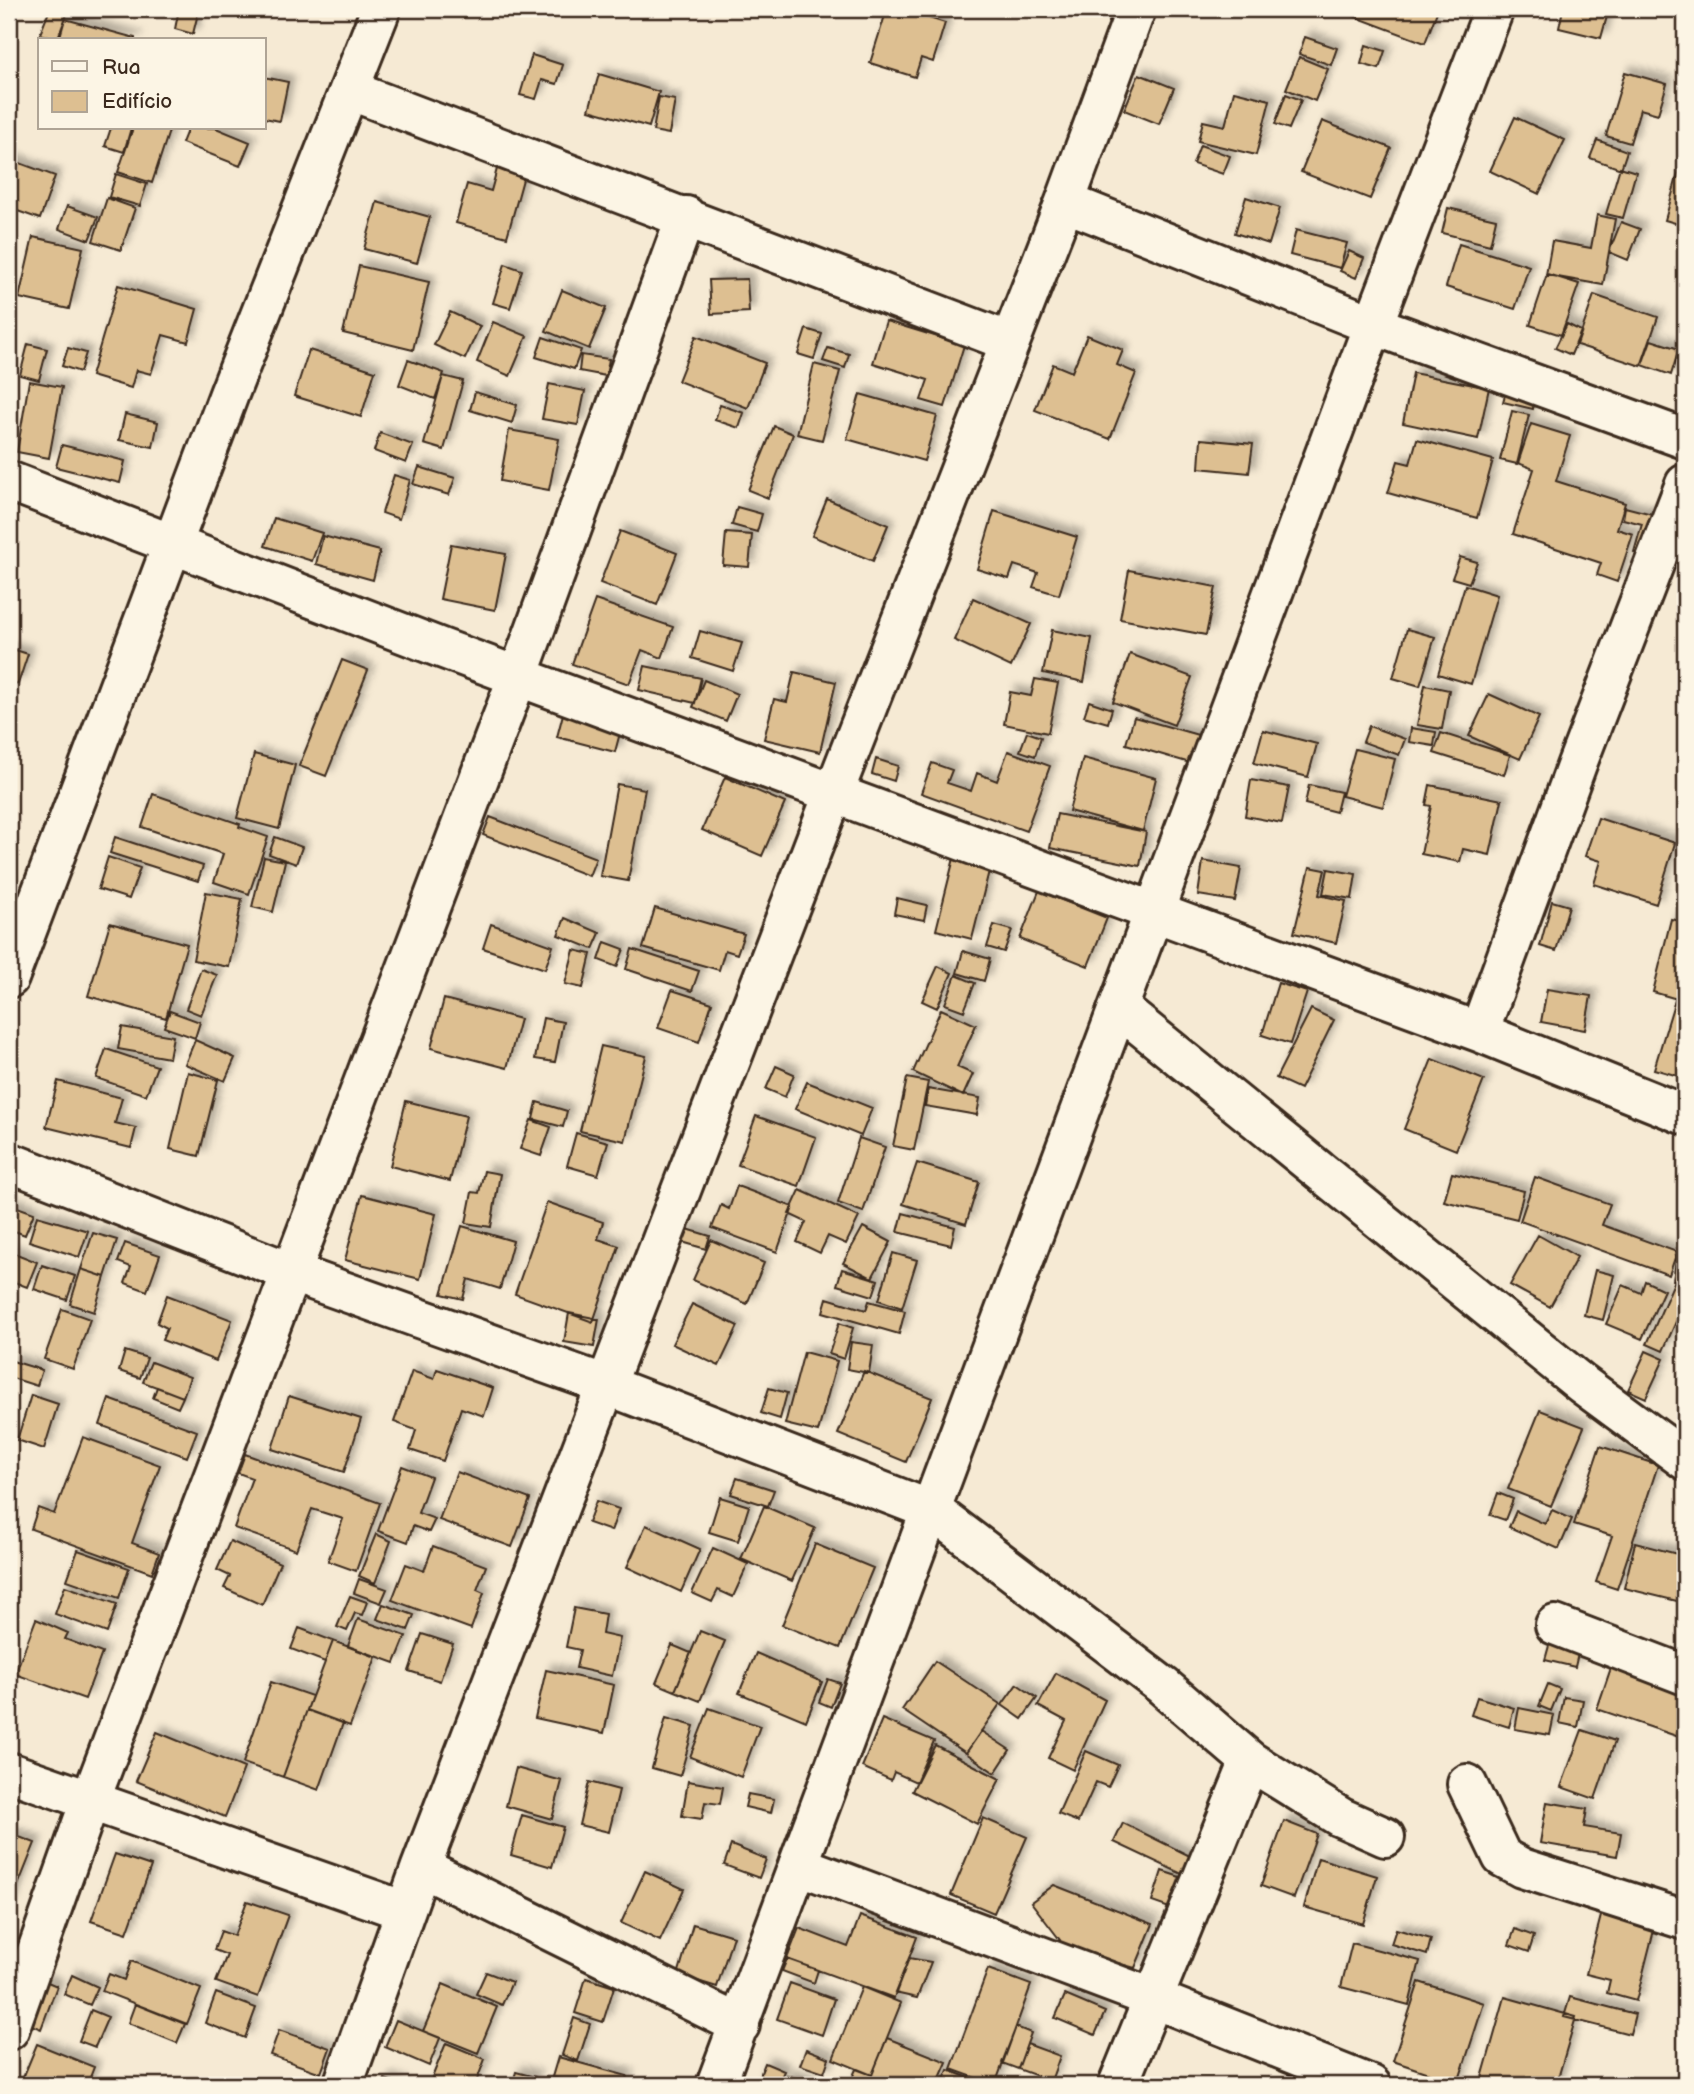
<svg xmlns="http://www.w3.org/2000/svg" width="1694" height="2094" viewBox="0 0 1694 2094" font-family="'Balsamiq Sans',sans-serif">
<style>
.building{fill:#ddbf91;stroke:#3b2a1e;stroke-width:2;filter:url(#shadow)}
.lines{fill:none;stroke-linecap:round;stroke-linejoin:round}
.minor-casing{stroke:#3b2a1e;stroke-width:44}
.minor{stroke:#fcf5e5;stroke-width:38}
</style>
<defs>
<filter id="shadow"><feDropShadow dx="6" dy="-6" stdDeviation="3.5" flood-color="#0004"/></filter>
</defs>
<rect width="100%" height="100%" fill="#f6ead4"/>
<filter id="ink" filterUnits="userSpaceOnUse"><feTurbulence type="fractalNoise" baseFrequency=".0143" numOctaves="2"/><feDisplacementMap in="SourceGraphic" scale="14" xChannelSelector="R" yChannelSelector="G"/><feConvolveMatrix kernelMatrix="1 2 1 2 8 2 1 2 1" color-interpolation-filters="sRGB"/></filter>
<g filter="url(#ink)">
<path class="building" d="M50 9H69L57 40 40 34Z
M179 9H199L193 34 175 29Z
M887 9H900L945 23 933 62 921 58 915 77 870 63Z
M1356 9H1438L1425 43 1353 16Z
M1563 9H1609L1601 38 1559 28Z
M65 19 135 38V40H59Z
M1305 37 1337 48 1331 65 1299 54Z
M1366 45 1385 51 1379 69 1361 64Z
M532 55 563 65 557 84 542 80 536 99 520 95Z
M1299 57 1328 69 1315 101 1286 89Z
M1625 72 1667 84 1658 114 1640 109 1630 143 1606 136Z
M599 74 659 92 649 127 589 110Z
M1139 74 1174 88 1159 124 1124 110Z
M264 77 288 82 280 121 264 118Z
M1234 91 1270 100 1256 155 1198 141 1203 121 1225 126Z
M1286 94 1301 100 1289 129 1275 124Z
M659 97 675 100 669 134 653 131Z
M1515 117 1565 140 1539 194 1490 171Z
M1322 121 1391 148 1370 199 1301 172Z
M111 128H131L124 152 105 146Z
M133 128H170L152 183 118 172Z
M188 128H216L250 142 240 166 182 143Z
M1597 140 1627 151 1621 169 1590 158Z
M1200 145 1230 156 1223 174 1193 164Z
M9 159 55 176 40 219 9 208Z
M498 165 525 172 507 237 456 223 467 184 491 191Z
M1620 167 1636 172 1623 218 1606 214Z
M1679 170 1685 172V226L1665 220Z
M116 174 147 184 140 206 109 197Z
M1246 197 1280 208 1269 244 1235 233Z
M107 198 135 208 121 250 93 241Z
M377 202 430 217 417 263 364 249Z
M67 206 98 217 89 240 59 229Z
M1448 208 1496 219 1490 245 1442 233Z
M1597 215 1615 219 1603 285 1546 275 1552 241 1591 248Z
M1621 222 1640 229 1628 260 1609 252Z
M1296 230 1347 243 1340 268 1290 255Z
M33 237 83 248 69 309 19 298Z
M1459 244 1529 266 1515 309 1446 287Z
M1349 251 1364 258 1356 278 1340 271Z
M505 264 522 270 510 308 493 303Z
M359 266 429 282 413 350 343 333Z
M1547 274 1579 284 1561 335 1530 325Z
M747 279 749 312 711 314 709 280Z
M118 285 197 309 188 342 163 335 151 374 136 370 131 388 91 376Z
M562 290 606 308 589 349 546 331Z
M1594 295 1658 317 1641 366 1577 345Z
M450 312 480 326 465 359 434 345Z
M886 321 964 345 945 407 921 400 928 380 873 363Z
M493 322 527 336 510 376 477 362Z
M1567 324 1581 331 1571 355 1555 348Z
M806 329 822 334 814 359 798 354Z
M1087 335 1123 350 1117 365 1136 373 1110 439 1035 410 1053 364 1072 372Z
M696 336 765 363 748 408 678 381Z
M543 337 581 350 574 369 536 357Z
M1651 340 1679 349 1671 375 1642 365Z
M28 344 47 349 39 380 20 375Z
M68 348 86 353 80 372 62 366Z
M828 348 849 354 845 368 823 361Z
M309 350 375 371 361 417 294 396Z
M581 355 609 359 606 376 579 371Z
M408 360 444 373 435 399 399 385Z
M814 364 840 371 822 440 797 434Z
M1413 373 1489 388 1478 439 1403 423Z
M443 376 463 381 444 450 424 444Z
M29 381 62 387 49 458 17 452Z
M549 384 585 391 578 425 542 419Z
M1507 387 1536 393 1533 409 1503 402Z
M475 392 517 405 512 423 470 410Z
M860 394 937 416 924 461 847 439Z
M720 405 744 413 739 428 715 420Z
M1512 411 1529 415 1517 464 1500 460Z
M125 414 158 422 153 447 119 440Z
M1531 424 1570 436 1556 481 1625 503 1617 529 1633 534 1617 582 1597 575 1601 563 1513 534 1534 469 1518 463Z
M774 426 793 434 768 498 748 490Z
M509 430 559 439 549 490 500 481Z
M380 433 413 445 406 463 374 451Z
M1201 439 1253 444 1249 473 1199 468Z
M1417 439 1493 460 1477 518 1388 493 1398 461 1410 464Z
M62 445 125 461 120 483 56 467Z
M419 467 455 478 449 495 413 484Z
M394 475 410 480 399 519 382 513Z
M827 499 888 525 873 561 812 536Z
M737 507 762 514 757 532 732 525Z
M1625 507 1660 516 1649 556 1634 552 1642 524 1623 519Z
M994 511 1077 537 1059 595 1033 587 1038 573 1014 565 1009 579 977 569Z
M274 518 322 533 312 561 265 546Z
M620 531 677 553 657 605 600 583Z
M726 533 752 535 749 567 723 565Z
M323 536 380 551 373 580 316 564Z
M451 544 506 554 495 610 440 599Z
M1460 557 1477 562 1469 583 1452 578Z
M1129 570 1216 587 1206 635 1120 619Z
M1465 585 1497 595 1471 684 1438 674Z
M973 598 1031 624 1011 667 954 640Z
M595 600 673 627 662 658 642 650 629 684 572 664Z
M1407 629 1435 637 1420 686 1393 678Z
M1052 630 1092 638 1084 682 1043 673Z
M700 631 742 643 733 671 692 658Z
M9 648 28 654 18 684 9 681Z
M1130 654 1192 677 1174 725 1113 702Z
M342 660 368 670 326 776 299 766Z
M645 666 701 678 695 703 639 690Z
M794 672 836 682 820 752 764 739 774 699 787 702Z
M1035 679 1058 683 1048 733 1004 724 1010 692 1031 696Z
M704 680 737 694 726 721 693 707Z
M1425 685 1449 690 1442 729 1417 725Z
M1489 694 1539 717 1520 759 1469 736Z
M1089 701 1112 709 1108 723 1084 716Z
M563 714 621 729 615 752 557 737Z
M1134 717 1198 735 1190 763 1126 744Z
M1369 726 1405 739 1399 755 1363 742Z
M1411 728 1436 732 1434 746 1409 742Z
M1263 730 1317 744 1308 777 1254 763Z
M1027 732 1041 737 1035 756 1020 751Z
M1441 733 1510 755 1504 775 1434 753Z
M1355 749 1395 759 1383 807 1342 796Z
M1008 751 1050 766 1026 831 921 793 932 763 952 770 947 783 971 791 977 773 997 781Z
M254 754 295 765 279 829 237 818Z
M1083 758 1156 778 1143 831 1069 811Z
M876 759 898 766 894 781 872 774Z
M725 777 785 803 762 856 702 830Z
M1251 780 1289 787 1282 823 1245 816Z
M617 784 645 789 628 881 600 876Z
M1309 785 1341 792 1336 812 1305 804Z
M1430 785 1502 800 1490 855 1463 849 1460 862 1421 854 1431 806 1426 805Z
M153 794 240 824 239 827 268 837 249 894 214 882 223 854 142 827Z
M1057 814 1146 832 1140 866 1050 848Z
M490 817 596 858 589 876 483 835Z
M1598 818 1675 843 1656 904 1594 884 1601 861 1585 856Z
M115 837 203 866 198 881 110 853Z
M275 837 302 847 296 864 269 854Z
M108 857 140 868 129 899 98 889Z
M264 857 285 861 273 912 252 907Z
M954 858 990 867 972 939 936 930Z
M1203 861 1241 868 1235 901 1198 895Z
M1310 867 1325 870 1319 895 1346 901 1336 943 1294 933Z
M1328 869 1356 874 1352 899 1323 894Z
M1039 891 1107 918 1088 966 1020 939Z
M206 892 242 899 229 967 193 960Z
M897 898 927 905 924 920 894 914Z
M1552 901 1569 906 1556 951 1540 946Z
M655 908 744 934 737 954 725 950 719 970 643 948Z
M565 918 600 933 593 949 558 935Z
M1671 919 1685 922V964L1677 999 1653 992Z
M110 923 187 944 166 1018 88 996Z
M491 924 553 946 545 969 483 948Z
M994 925 1012 930 1004 952 987 947Z
M605 942 624 949 617 967 599 960Z
M632 949 699 971 692 991 626 969Z
M574 950 591 954 583 988 565 984Z
M963 951 990 959 984 981 957 973Z
M938 966 952 973 937 1008 922 1001Z
M1685 967V1078L1654 1069Z
M201 969 217 975 201 1015 186 1009Z
M956 975 975 983 964 1011 945 1004Z
M1278 983 1307 992 1290 1044 1262 1035Z
M1547 989 1591 996 1585 1030 1541 1022Z
M672 990 712 1003 699 1042 658 1028Z
M444 999 520 1019 507 1068 431 1048Z
M941 1009 976 1025 957 1067 973 1074 963 1096 913 1072Z
M1311 1009 1334 1020 1300 1089 1276 1078Z
M170 1011 200 1022 195 1038 164 1027Z
M543 1018 563 1022 555 1062 535 1059Z
M122 1027 173 1036 169 1058 118 1049Z
M195 1040 235 1058 225 1081 185 1064Z
M601 1046 646 1056 625 1141 580 1131Z
M106 1049 157 1066 146 1095 96 1078Z
M1432 1059 1484 1080 1456 1150 1404 1129Z
M776 1066 794 1074 785 1097 766 1089Z
M188 1072 218 1080 199 1156 170 1149Z
M907 1078 928 1082 914 1150 893 1146Z
M58 1081 122 1098 115 1123 136 1128 131 1148 46 1127Z
M807 1082 872 1108 861 1136 795 1109Z
M928 1089 980 1098 977 1115 925 1106Z
M406 1101 466 1116 450 1181 390 1166Z
M537 1102 567 1111 563 1127 533 1119Z
M756 1116 816 1137 799 1186 738 1165Z
M531 1120 551 1127 541 1156 520 1149Z
M576 1133 608 1142 598 1175 567 1166Z
M859 1138 885 1147 863 1212 838 1203Z
M917 1163 979 1182 966 1224 903 1204Z
M484 1171 500 1174 491 1227 466 1223 472 1192 479 1193Z
M1452 1173 1524 1191 1517 1219 1444 1201Z
M1535 1177 1610 1204 1602 1225 1677 1252 1669 1275 1520 1221Z
M737 1186 793 1207 777 1252 712 1228 721 1205 729 1209Z
M800 1190 859 1217 846 1244 828 1236 820 1253 797 1242 806 1222 789 1214Z
M362 1195 436 1214 420 1279 345 1260Z
M547 1202 603 1222 598 1239 619 1246 593 1322 515 1294Z
M9 1204 34 1213 25 1235 9 1229Z
M903 1213 955 1227 951 1245 898 1232Z
M37 1216 88 1231 79 1257 29 1241Z
M462 1226 513 1241 500 1289 468 1279 463 1299 442 1294Z
M863 1227 891 1242 872 1278 843 1263Z
M687 1229 710 1236 706 1249 682 1242Z
M93 1233 117 1240 105 1277 81 1269Z
M1538 1235 1577 1257 1550 1307 1510 1285Z
M1680 1237H1685V1283L1673 1280Z
M711 1240 764 1263 747 1304 693 1280Z
M125 1243 160 1255 147 1291 125 1283 131 1267 118 1262Z
M9 1251 37 1262 27 1287 9 1280Z
M893 1253 917 1260 902 1308 879 1300Z
M42 1265 75 1276 67 1300 34 1289Z
M81 1269 105 1277 94 1312 70 1304Z
M842 1269 878 1280 873 1296 837 1285Z
M1595 1270 1614 1275 1603 1320 1584 1315Z
M1675 1280 1685 1285V1317L1679 1315 1663 1351 1647 1344Z
M1645 1281 1664 1290 1642 1339 1606 1324 1623 1285 1641 1293Z
M167 1295 232 1320 216 1361 162 1340 167 1328 157 1323Z
M827 1298 866 1310 869 1301 905 1311 899 1334 823 1312Z
M692 1304 738 1326 719 1366 672 1344Z
M62 1309 90 1319 73 1369 44 1359Z
M569 1313 599 1319 594 1347 564 1342Z
M839 1323 853 1328 844 1359 829 1354Z
M851 1342 873 1345 869 1373 847 1369Z
M125 1351 147 1358 140 1378 119 1371Z
M1646 1351 1664 1359 1646 1398 1628 1390Z
M804 1352 837 1361 818 1432 785 1424Z
M9 1360 42 1370 37 1386 9 1377Z
M151 1362 190 1377 183 1397 143 1382Z
M437 1369 493 1388 484 1416 461 1408 443 1461 410 1450 416 1430 394 1422 412 1371 434 1379Z
M864 1371 932 1398 906 1462 838 1434Z
M157 1387 183 1397 178 1408 153 1398Z
M769 1388 787 1393 780 1419 761 1413Z
M31 1395 58 1404 44 1449 17 1440Z
M289 1396 361 1419 344 1472 272 1449Z
M109 1399 197 1431 187 1457 100 1425Z
M1540 1410 1584 1427 1551 1506 1508 1489Z
M83 1437 160 1465 132 1543 159 1553 152 1573 31 1529 38 1508 54 1514Z
M1600 1446 1658 1465 1617 1589 1596 1582 1612 1536 1574 1524Z
M245 1454 380 1503 356 1571 328 1561 343 1519 312 1509 296 1550 234 1528 252 1478 238 1473Z
M402 1466 431 1477 418 1513 435 1519 429 1532 413 1526 408 1542 378 1531Z
M457 1472 530 1499 512 1547 439 1520Z
M737 1478 774 1490 768 1506 731 1494Z
M1498 1493 1513 1499 1505 1520 1490 1515Z
M720 1497 749 1506 738 1541 709 1532Z
M596 1501 619 1509 611 1531 588 1523Z
M764 1506 815 1528 792 1581 741 1559Z
M1552 1510 1572 1519 1559 1549 1509 1527 1516 1511 1545 1524Z
M646 1525 700 1549 681 1592 627 1567Z
M376 1534 391 1541 375 1583 359 1576Z
M230 1541 280 1563 262 1605 224 1588 230 1576 217 1570Z
M1635 1543 1685 1556V1603L1624 1588Z
M815 1544 873 1568 840 1648 782 1625Z
M433 1546 486 1566 477 1590 484 1593 471 1629 392 1600 406 1564 424 1571Z
M713 1548 748 1564 733 1597 718 1590 712 1602 692 1593Z
M78 1550 129 1568 119 1598 67 1580Z
M359 1579 387 1589 381 1603 354 1593Z
M65 1586 117 1604 107 1633 55 1614Z
M350 1596 367 1602 362 1615 355 1613 347 1631 337 1627Z
M383 1604 414 1615 408 1630 377 1619Z
M574 1608 605 1614 602 1634 620 1638 612 1676 576 1668 580 1650 566 1647Z
M36 1619 68 1633 65 1639 102 1653 85 1699 15 1674Z
M358 1619 406 1636 395 1663 348 1646Z
M299 1628 333 1641 325 1662 291 1649Z
M700 1631 725 1641 700 1701 675 1691Z
M422 1634 453 1644 440 1681 409 1671Z
M333 1641 376 1657 350 1726 307 1710Z
M1550 1642 1579 1649 1575 1667 1545 1660Z
M672 1645 691 1653 675 1691 656 1683Z
M756 1653 822 1682 806 1721 739 1693Z
M1614 1659 1685 1683V1739L1597 1709Z
M935 1661 1000 1704 966 1753 902 1710Z
M546 1670 614 1685 604 1733 535 1718Z
M1056 1673 1105 1700 1073 1770 1048 1758 1066 1721 1038 1706Z
M828 1679 840 1683 831 1707 819 1702Z
M271 1682 312 1696 283 1777 243 1763Z
M1017 1684 1037 1698 1022 1719 1002 1705Z
M1548 1684 1560 1689 1551 1711 1539 1706Z
M1477 1697 1514 1708 1509 1727 1471 1715Z
M1564 1697 1583 1700 1578 1727 1559 1723Z
M709 1708 760 1726 741 1777 690 1757Z
M1519 1708 1554 1715 1550 1735 1515 1729Z
M307 1710 343 1723 319 1790 283 1777Z
M666 1718 694 1726 680 1776 652 1768Z
M882 1719 934 1741 916 1782 894 1772 891 1780 862 1767Z
M1582 1730 1615 1741 1595 1799 1561 1787Z
M981 1731 1010 1750 995 1773 966 1753Z
M157 1732 244 1768 225 1817 136 1781Z
M935 1745 1000 1779 977 1824 912 1791Z
M1086 1751 1118 1765 1108 1787 1096 1782 1078 1822 1058 1814Z
M516 1768 562 1781 552 1819 506 1806Z
M688 1781 723 1787 720 1804 705 1802 702 1819 682 1816Z
M589 1782 619 1790 609 1832 579 1825Z
M748 1794 774 1799 771 1813 745 1807Z
M1547 1802 1587 1809 1584 1827 1621 1833 1617 1856 1540 1843Z
M522 1815 563 1827 552 1867 511 1855Z
M983 1818 1027 1837 994 1913 951 1895Z
M1284 1821 1317 1834 1294 1898 1261 1886Z
M1123 1823 1192 1857 1184 1875 1114 1842Z
M9 1833 35 1843 9 1908Z
M731 1845 766 1859 759 1878 724 1865Z
M115 1854 151 1866 127 1933 91 1921Z
M1318 1858 1377 1876 1363 1924 1304 1907Z
M645 1871 684 1889 660 1941 621 1923Z
M1162 1871 1183 1878 1172 1909 1152 1902Z
M1054 1885 1153 1924 1135 1968 1057 1946 1060 1940 1031 1902Z
M247 1901 288 1915 258 1997 216 1982 227 1955 214 1950 221 1931 234 1936Z
M1602 1912 1655 1926 1636 2001 1607 1993 1610 1980 1586 1974Z
M860 1916 917 1937 894 1998 787 1959 799 1928 848 1947Z
M693 1924 733 1936 717 1987 678 1975Z
M1396 1929 1431 1939 1427 1955 1391 1944Z
M1515 1929 1534 1936 1529 1952 1509 1945Z
M1352 1943 1420 1961 1409 2005 1341 1987Z
M909 1958 931 1962 917 1998 895 1993Z
M787 1959 818 1970 814 1983 782 1971Z
M131 1961 201 1989 187 2024 102 1991 109 1974 124 1980Z
M988 1969 1031 1985 995 2085 951 2069Z
M486 1972 512 1982 502 2005 476 1994Z
M72 1975 98 1987 90 2005 64 1994Z
M586 1978 614 1987 603 2022 575 2013Z
M43 1980 57 1986 41 2029 26 2023Z
M1419 1982 1484 2003 1458 2083 1393 2061Z
M790 1983 834 1999 822 2035 777 2019Z
M443 1984 497 2007 478 2053 423 2031Z
M862 1987 901 2003 872 2075 833 2059Z
M216 1993 256 2008 245 2038 205 2023Z
M1065 1995 1105 2012 1095 2035 1055 2018Z
M1505 1997 1576 2017 1556 2085H1480Z
M1570 1997 1635 2014 1630 2034 1564 2017Z
M135 2004 185 2024 177 2043 128 2023Z
M91 2010 108 2017 95 2047 79 2041Z
M574 2018 590 2024 578 2061 562 2055Z
M396 2020 440 2038 429 2066 385 2047Z
M1016 2027 1031 2033 1018 2069 1002 2063Z
M279 2030 330 2048 321 2073 270 2055Z
M887 2038 947 2062 937 2085H849L856 2069 872 2075Z
M446 2043 485 2059 475 2085H444L431 2080Z
M37 2044 94 2067 87 2085H20Z
M1027 2044 1060 2056 1051 2081 1018 2069Z
M806 2049 829 2058 824 2073 800 2065Z
M558 2057 627 2076 624 2085H582L552 2077Z
M765 2063 784 2071 778 2085H756Z
M948 2070 982 2083V2085H942Z
M516 2072 535 2077 533 2085H512Z
M787 2075 817 2084V2085H784Z
M385 2079 403 2085H383Z"/>
<g class="lines">
<defs>
<path id="minor" d="M349 90 1010 342
M1065 202 1373 325 1685 439
M9 481 441 648 1479 1032 1685 1115
M9 978 229 394 381 9
M1119 1008 1582 1384 1685 1460
M1479 1032 1577 764 1685 484
M9 1162 290 1272 609 1386 933 1511 1163 1686 1250 1761 1340 1817 1385 1837
M1555 1625 1685 1675
M9 1772 405 1911
M1467 1784 1502 1857 1522 1868 1685 1920
M798 1865 1155 1999 1371 2085
M421 1867 740 2025
M9 2030 90 1801 518 676 686 216
M343 2085 421 1867 834 792 1065 202 1136 9
M716 2085 1373 325 1494 9
M1118 2085 1250 1761"/>
</defs>
<use href="#minor" class="minor-casing"/>
<use href="#minor" class="minor"/>
</g>
</g>
<rect width="1694" height="2094" fill="none" stroke="#fcf5e5" stroke-width="35"/>
<rect x="18" y="18" width="1659" height="2059" fill="none" stroke="#3b2a1e" stroke-width="2.5" filter="url(#ink)"/>
<rect x="38" y="38" width="228" height="91" fill="#fcf5e5" stroke="#afa495" stroke-width="2"/>
<rect x="52" y="61" width="35" height="10" fill="#fcf5e5" stroke="#afa495" stroke-width="2"/>
<text x="102" y="74" font-size="21" fill="#3b2a1e">Rua</text>
<rect x="52" y="91" width="35" height="21" fill="#ddbf91" stroke="#afa495" stroke-width="2"/>
<text x="102" y="108" font-size="21" fill="#3b2a1e">Edifício</text>
</svg>
